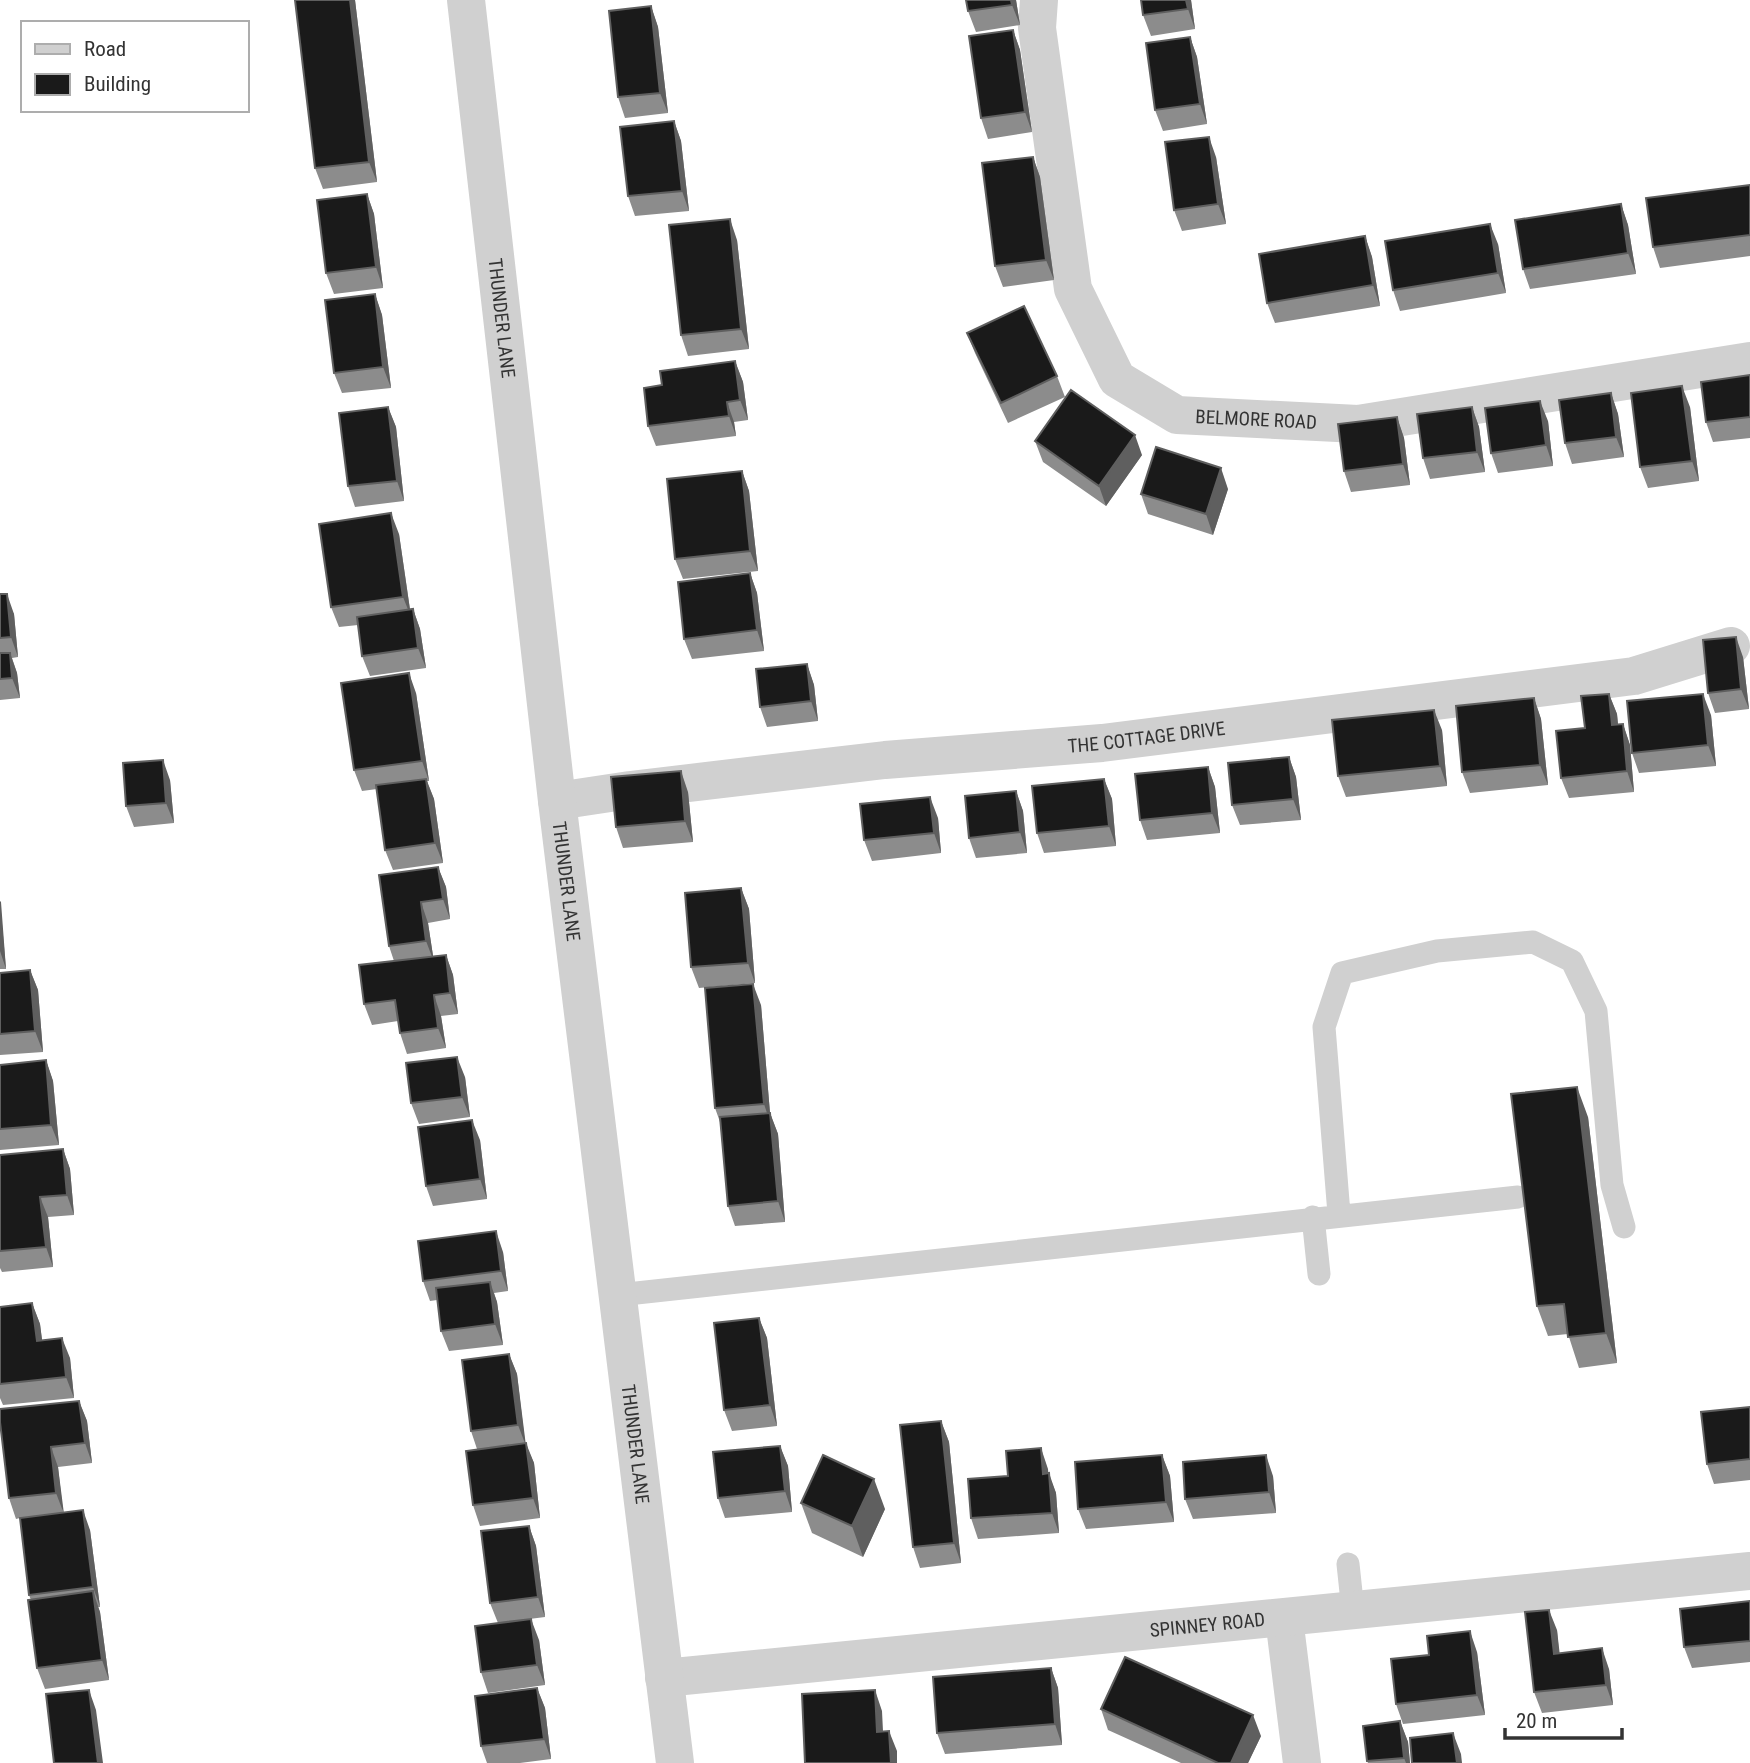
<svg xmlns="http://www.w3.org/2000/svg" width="1750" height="1763" viewBox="0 0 1750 1763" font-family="'Roboto Condensed',sans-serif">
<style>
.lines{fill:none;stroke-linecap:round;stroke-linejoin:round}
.service{stroke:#d0d0d0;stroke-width:23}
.minor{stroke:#d0d0d0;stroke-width:38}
.tertiary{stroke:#d0d0d0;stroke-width:38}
.wall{fill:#8c8c8c}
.shaded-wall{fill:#5f5f5f}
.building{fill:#1a1a1a;stroke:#5f5f5f;stroke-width:2}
.labels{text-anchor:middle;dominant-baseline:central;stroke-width:7;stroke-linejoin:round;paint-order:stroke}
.street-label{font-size:19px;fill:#333;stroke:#fff}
</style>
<rect width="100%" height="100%" fill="#fff"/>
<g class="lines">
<path class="service" d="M1339 1214 1324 1027 1342 973 1437 951 1533 942 1572 961 1596 1011 1612 1185 1624 1227
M1313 1217 1319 1274
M618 1295 1518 1197
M1348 1564 1353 1611"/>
<g class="minor">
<path id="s1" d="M1039 0 1037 28 1073 289 1117 379 1177 415 1358 424 1750 361"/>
<path id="s2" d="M557 801 630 790 885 760 1102 743 1634 676 1731 646"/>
<path d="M1284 1618 1302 1763"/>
<path id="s3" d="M664 1678 1750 1571"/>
</g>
<path class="tertiary" id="s4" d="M466 0 557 801 675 1763"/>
</g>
<path class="wall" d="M355 0 377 182 323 189 315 168Z
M1016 0 1020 25 976 32 968 11Z
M1191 0 1195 29 1151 36 1143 15Z
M651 6 658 27 668 113 625 118 618 97Z
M1013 30 1020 50 1032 132 988 139 981 118Z
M1190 37 1197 57 1207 124 1163 131 1155 110Z
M674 121 681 141 689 211 635 216 628 196Z
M1033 157 1040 177 1054 280 1003 287 995 266Z
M1216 157 1226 224 1182 231 1174 210Z
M1750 185V256L1660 268 1653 247Z
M367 194 374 214 383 288 334 294 326 273Z
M1621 204 1628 225 1636 274 1530 289 1523 269Z
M1365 236 1372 257 1380 306 1275 323 1267 303Z
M737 240 749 349 688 356 681 335Z
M1498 244 1506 293 1400 311 1393 290Z
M375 294 382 315 391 388 342 393 334 373Z
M967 333 1057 376 1065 397 1008 423 975 353Z
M735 361 743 382 748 420 734 422 736 436 656 446 648 426 662 385Z
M1750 375V438L1713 442 1706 422Z
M1611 393 1618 414 1624 457 1572 464 1565 443Z
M388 407 396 427 404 501 355 507 348 486Z
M1472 407 1479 427 1485 472 1430 479 1423 458Z
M1690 407 1699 481 1648 488 1640 467Z
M1397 417 1404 438 1410 485 1351 492 1344 471Z
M1548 421 1553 466 1498 473 1491 453Z
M1035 441 1142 455 1106 506 1043 462Z
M742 471 749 491 758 571 683 579 675 559Z
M1228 489 1213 535 1148 514 1141 494Z
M399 534 410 609H413L420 629 426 668 370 676 362 656 358 625 339 627 331 607Z
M750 573 757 593 764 651 692 659 684 639Z
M0 594 14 614 18 657 12 658 17 673 20 698 0 700Z
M1743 657 1749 709 1715 713 1708 693Z
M807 664 814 685 818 721 767 727 760 707Z
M416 693 429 781H427L434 799 443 863 393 870 385 850 377 789 362 791 354 770Z
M1609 694 1617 714 1618 725 1623 724 1630 745 1634 792 1569 798 1561 778 1585 728Z
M1534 698 1541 719 1548 785 1470 793 1462 772Z
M1711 715 1716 766 1639 773 1632 753Z
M1442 730 1447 786 1346 797 1338 776Z
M1289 757 1296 777 1301 820 1240 825 1232 805Z
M1208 767 1215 787 1220 833 1147 840 1140 820Z
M1104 779 1112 799 1116 846 1044 853 1037 833Z
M170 780 174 823 134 827 126 806Z
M1016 791 1023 811 1027 853 976 858 969 838Z
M688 792 693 842 623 848 616 827Z
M938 818 941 853 872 861 864 840Z
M438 867 446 887 450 919 428 923 433 956 446 955 453 975 458 1014 441 1016 446 1048 407 1054 400 1033 398 1021 372 1025 364 1004 394 961 389 946Z
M741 888 749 909 755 983 699 988 691 967Z
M0 901 6 969H0Z
M30 970 38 990 43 1052 0 1055V973Z
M761 1005 770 1113 778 1134 785 1222 735 1226 728 1206 720 1122 715 1108Z
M46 1060 53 1081 59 1145 0 1150V1065Z
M465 1077 470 1117 419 1124 411 1103Z
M1588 1117 1617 1363 1579 1368 1568 1334 1548 1336 1537 1306Z
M480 1140 487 1199 433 1206 426 1186Z
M63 1149 70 1169 74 1215 48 1217 53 1267 2 1272 0 1268V1155Z
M503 1252 508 1291 494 1293 497 1302 503 1345 449 1351 441 1331 437 1300 430 1301 423 1281Z
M32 1303 40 1324 42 1341 70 1358 74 1398 3 1405 0 1398V1307Z
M759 1318 767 1338 777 1426 732 1431 724 1410Z
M509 1354 517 1374 525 1443 534 1463 540 1518 480 1526 473 1505 477 1449 471 1431Z
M79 1401 87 1421 92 1463 58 1467 63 1512 90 1530 100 1607H98L100 1612 109 1680 45 1689 37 1668 31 1600 29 1595 20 1518 16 1519 9 1498Z
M1750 1407V1480L1714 1484 1707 1464Z
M941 1421 949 1442 961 1563 920 1568 913 1547Z
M780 1446 788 1466 792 1512 725 1518 718 1498Z
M1162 1455 1170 1476 1174 1522 1086 1529 1078 1509Z
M1048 1469V1473L1056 1493 1059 1533 978 1539 971 1518 1008 1476Z
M1273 1476 1276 1513 1193 1519 1185 1499Z
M801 1503 885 1509 863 1557 812 1533Z
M529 1526 536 1546 545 1617 498 1623 490 1603Z
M1750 1601V1662L1692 1668 1684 1647Z
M1557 1630 1559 1653 1609 1669 1613 1705 1542 1713 1534 1692Z
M539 1640 545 1685 488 1693 481 1672Z
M1477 1652 1485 1715 1403 1724 1396 1704Z
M1051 1668 1058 1688 1062 1745 945 1754 937 1733Z
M537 1688 545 1708 551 1759 520 1763H487L481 1746Z
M1101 1709 1261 1736 1248 1763H1181L1108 1730Z
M1400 1721 1408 1742 1410 1763H1368L1367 1761Z"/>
<path class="shaded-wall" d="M350 0H355L377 182 369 162Z
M1011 0H1016L1020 25 1012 5Z
M1186 0H1191L1195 29 1188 9Z
M651 6 658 27 668 113 660 93Z
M1013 30 1020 50 1032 132 1025 112Z
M1190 37 1197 57 1207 124 1200 104Z
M674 121 681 141 689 211 682 191Z
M1209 137 1216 157 1226 224 1218 204Z
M1033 157 1040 177 1054 280 1046 260Z
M367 194 374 214 383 288 376 267Z
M1621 204 1628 225 1636 274 1628 253Z
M730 219 737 240 749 349 741 329Z
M1490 224 1498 244 1506 293 1498 273Z
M1365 236 1372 257 1380 306 1373 285Z
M375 294 382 315 391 388 383 367Z
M735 361 743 382 748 420 740 400Z
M1682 386 1690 407 1699 481 1692 461Z
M1611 393 1618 414 1624 457 1616 437Z
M1540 401 1548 421 1553 466 1546 445Z
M727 402 734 422 736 436 729 416Z
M388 407 396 427 404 501 397 481Z
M1472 407 1479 427 1485 472 1477 452Z
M1397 417 1404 438 1410 485 1403 464Z
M1135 435 1142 455 1106 506 1099 486Z
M1221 468 1228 489 1213 535 1206 514Z
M742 471 749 491 758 571 750 551Z
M391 513 399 534 411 617 403 597Z
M750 573 757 593 764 651 757 630Z
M7 594 14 614 18 657 11 637Z
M413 609 420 629 426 668 418 648Z
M1736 637 1743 657 1749 709 1741 689Z
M10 653 17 673 20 698 12 678Z
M807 664 814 685 818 721 811 701Z
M409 673 416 693 429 781 422 761Z
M1609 694 1617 714 1620 745 1612 725Z
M1703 694 1711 715 1716 766 1708 745Z
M1534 698 1541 719 1548 785 1540 765Z
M1434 710 1442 730 1447 786 1440 766Z
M1623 724 1630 745 1634 792 1627 771Z
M1289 757 1296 777 1301 820 1293 799Z
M163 760 170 780 174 823 166 803Z
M1208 767 1215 787 1220 833 1212 813Z
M681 771 688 792 693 842 685 821Z
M426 779 434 799 443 863 435 843Z
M1104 779 1112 799 1116 846 1109 826Z
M1016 791 1023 811 1027 853 1020 832Z
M930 797 938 818 941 853 934 833Z
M438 867 446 887 450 919 443 899Z
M741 888 749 909 755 983 748 963Z
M0 901 1 902 6 969 0 951Z
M421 902 428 923 434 962 426 941Z
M446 955 453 975 458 1014 450 993Z
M30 970 38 990 43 1052 35 1031Z
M753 984 761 1005 771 1125 764 1104Z
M434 995 441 1016 446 1048 438 1028Z
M457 1057 465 1077 470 1117 462 1097Z
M46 1060 53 1081 59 1145 51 1125Z
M1577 1087 1588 1117 1617 1363 1606 1333Z
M770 1113 778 1134 785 1222 778 1201Z
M472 1120 480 1140 487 1199 480 1179Z
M63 1149 70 1169 74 1215 67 1195Z
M40 1197 48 1217 53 1267 46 1247Z
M496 1231 503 1252 508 1291 501 1271Z
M490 1282 497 1302 503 1345 495 1324Z
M32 1303 40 1324 45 1362 37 1341Z
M759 1318 767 1338 777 1426 770 1405Z
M62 1338 70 1358 74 1398 66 1377Z
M509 1354 517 1374 526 1446 518 1425Z
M79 1401 87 1421 92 1463 85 1443Z
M941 1421 949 1442 961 1563 954 1543Z
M526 1443 534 1463 540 1518 533 1498Z
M780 1446 788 1466 792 1512 785 1491Z
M51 1447 58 1467 64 1514 56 1493Z
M1041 1448 1048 1469 1050 1494 1043 1474Z
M1162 1455 1170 1476 1174 1522 1166 1502Z
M1266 1455 1273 1476 1276 1513 1269 1492Z
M1049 1473 1056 1493 1059 1533 1052 1513Z
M874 1479 885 1509 863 1557 852 1526Z
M83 1510 90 1530 100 1607 93 1587Z
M529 1526 536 1546 545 1617 538 1597Z
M93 1591 100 1612 109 1680 102 1660Z
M1549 1610 1557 1630 1562 1674 1554 1654Z
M531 1619 539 1640 545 1685 537 1665Z
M1470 1631 1477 1652 1485 1715 1477 1695Z
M1602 1648 1609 1669 1613 1705 1606 1685Z
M1051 1668 1058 1688 1062 1745 1055 1724Z
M537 1688 545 1708 551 1759 544 1739Z
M89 1690 96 1710 103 1763H98Z
M875 1690 882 1711 884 1752 877 1732Z
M1253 1715 1261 1736 1248 1763H1231Z
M1400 1721 1408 1742 1410 1763H1406L1404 1758Z
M889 1731 897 1751V1763H891Z
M1453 1733 1461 1754 1462 1763H1457Z"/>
<path class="building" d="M295 0H350L369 162 315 168Z
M966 0H1011L1012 5 968 11Z
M1141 0H1186L1188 9 1143 15Z
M651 6 660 93 618 97 609 11Z
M1013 30 1025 112 981 118 969 36Z
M1190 37 1200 104 1155 110 1146 43Z
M674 121 682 191 628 196 620 127Z
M1209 137 1218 204 1174 210 1165 142Z
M1033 157 1046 260 995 266 982 163Z
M1750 185V235L1653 247 1646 198Z
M367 194 376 267 326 273 317 200Z
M1621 204 1628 253 1523 269 1515 220Z
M730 219 741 329 681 335 669 225Z
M1490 224 1498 273 1393 290 1385 241Z
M1365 236 1373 285 1267 303 1259 254Z
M375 294 383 367 334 373 325 300Z
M1024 306 1057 376 1001 403 967 333Z
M735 361 740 400 727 402 729 416 648 426 644 388 662 385 660 371Z
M1750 375V417L1706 422 1701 382Z
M1682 386 1692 461 1640 467 1631 393Z
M1071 390 1135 435 1099 486 1035 441Z
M1611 393 1616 437 1565 443 1559 400Z
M1540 401 1546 445 1491 453 1485 408Z
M388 407 397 481 348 486 339 413Z
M1472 407 1477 452 1423 458 1417 414Z
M1397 417 1403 464 1344 471 1338 424Z
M1156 447 1221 468 1206 514 1141 494Z
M742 471 750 551 675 559 667 479Z
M391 513 403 597 331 607 319 524Z
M750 573 757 630 684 639 678 582Z
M0 594H7L11 637 0 638Z
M413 609 418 648 362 656 357 617Z
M1736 637 1741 689 1708 693 1703 640Z
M0 653H10L12 678 0 679Z
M807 664 811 701 760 707 756 669Z
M409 673 422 761 354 770 341 683Z
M1609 694 1612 725 1623 724 1627 771 1561 778 1556 731 1585 728 1581 696Z
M1703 694 1708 745 1632 753 1627 701Z
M1534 698 1540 765 1462 772 1456 706Z
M1434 710 1440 766 1338 776 1332 720Z
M1289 757 1293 799 1232 805 1228 763Z
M163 760 166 803 126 806 123 763Z
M1208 767 1212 813 1140 820 1135 774Z
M681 771 685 821 616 827 611 777Z
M426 779 435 843 385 850 376 785Z
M1104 779 1109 826 1037 833 1032 786Z
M1016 791 1020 832 969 838 965 796Z
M930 797 934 833 864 840 860 804Z
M438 867 443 899 421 902 426 941 389 946 379 875Z
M741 888 748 963 691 967 685 893Z
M446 955 450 993 434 995 438 1028 400 1033 395 1000 364 1004 359 965Z
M30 970 35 1031 0 1034V973Z
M753 984 764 1104 715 1108 705 988Z
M457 1057 462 1097 411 1103 406 1063Z
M46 1060 51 1125 0 1129V1065Z
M1577 1087 1606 1333 1568 1337 1564 1304 1537 1306 1511 1094Z
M770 1113 778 1201 728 1206 720 1117Z
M472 1120 480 1179 426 1186 418 1127Z
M63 1149 67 1195 40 1197 46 1247 0 1251V1155Z
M496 1231 501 1271 423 1281 418 1241Z
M490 1282 495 1324 441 1331 436 1288Z
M32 1303 37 1341 62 1338 66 1377 0 1384V1307Z
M759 1318 770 1405 724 1410 714 1323Z
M509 1354 518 1425 471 1431 462 1360Z
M79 1401 85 1443 51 1447 56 1493 9 1498 0 1422V1409Z
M1750 1407V1459L1707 1464 1701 1412Z
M941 1421 954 1543 913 1547 900 1425Z
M526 1443 533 1498 473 1505 466 1451Z
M780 1446 785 1491 718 1498 713 1452Z
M1041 1448 1043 1474 1049 1473 1052 1513 971 1518 968 1479 1008 1476 1006 1451Z
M823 1455 874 1479 852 1526 801 1503Z
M1162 1455 1166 1502 1078 1509 1075 1462Z
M1266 1455 1269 1492 1185 1499 1183 1462Z
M83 1510 93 1587 29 1595 20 1518Z
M529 1526 538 1597 490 1603 481 1531Z
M93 1591 102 1660 37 1668 28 1600Z
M1750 1601V1641L1684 1647 1680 1609Z
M1549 1610 1554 1654 1602 1648 1606 1685 1534 1692 1525 1612Z
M531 1619 537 1665 481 1672 475 1626Z
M1470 1631 1477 1695 1396 1704 1391 1659 1429 1655 1427 1636Z
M1125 1657 1253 1715 1231 1763H1218L1101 1709Z
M1051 1668 1055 1724 937 1733 933 1677Z
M537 1688 544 1739 481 1746 475 1696Z
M89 1690 98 1763H54L46 1694Z
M875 1690 877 1732 889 1731 891 1763H805L802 1694Z
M1400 1721 1404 1758 1367 1761 1363 1726Z
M1453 1733 1457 1763H1412L1410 1738Z"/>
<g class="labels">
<g class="street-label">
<text stroke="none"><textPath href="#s4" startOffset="320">THUNDER LANE</textPath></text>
<text stroke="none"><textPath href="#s1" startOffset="541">BELMORE ROAD</textPath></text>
<text stroke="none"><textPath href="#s2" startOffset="593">THE COTTAGE DRIVE</textPath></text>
<text stroke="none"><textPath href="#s4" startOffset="887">THUNDER LANE</textPath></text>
<text stroke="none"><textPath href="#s4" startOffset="1454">THUNDER LANE</textPath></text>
<text stroke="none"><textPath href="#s3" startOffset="546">SPINNEY ROAD</textPath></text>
</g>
</g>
<rect x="21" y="21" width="228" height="91" fill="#ffffff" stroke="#adadad" stroke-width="2"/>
<rect x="35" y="44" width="35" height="10" fill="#d0d0d0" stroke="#adadad" stroke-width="2"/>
<text x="84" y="56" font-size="21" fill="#333333">Road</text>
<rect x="35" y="74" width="35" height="21" fill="#1a1a1a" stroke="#adadad" stroke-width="2"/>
<text x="84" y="91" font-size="21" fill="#333333">Building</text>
<path d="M1505 1728v10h117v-10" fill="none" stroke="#333333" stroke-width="3.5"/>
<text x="1516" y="1728" font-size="21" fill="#333333" stroke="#ffffff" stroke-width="5" paint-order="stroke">20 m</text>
</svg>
